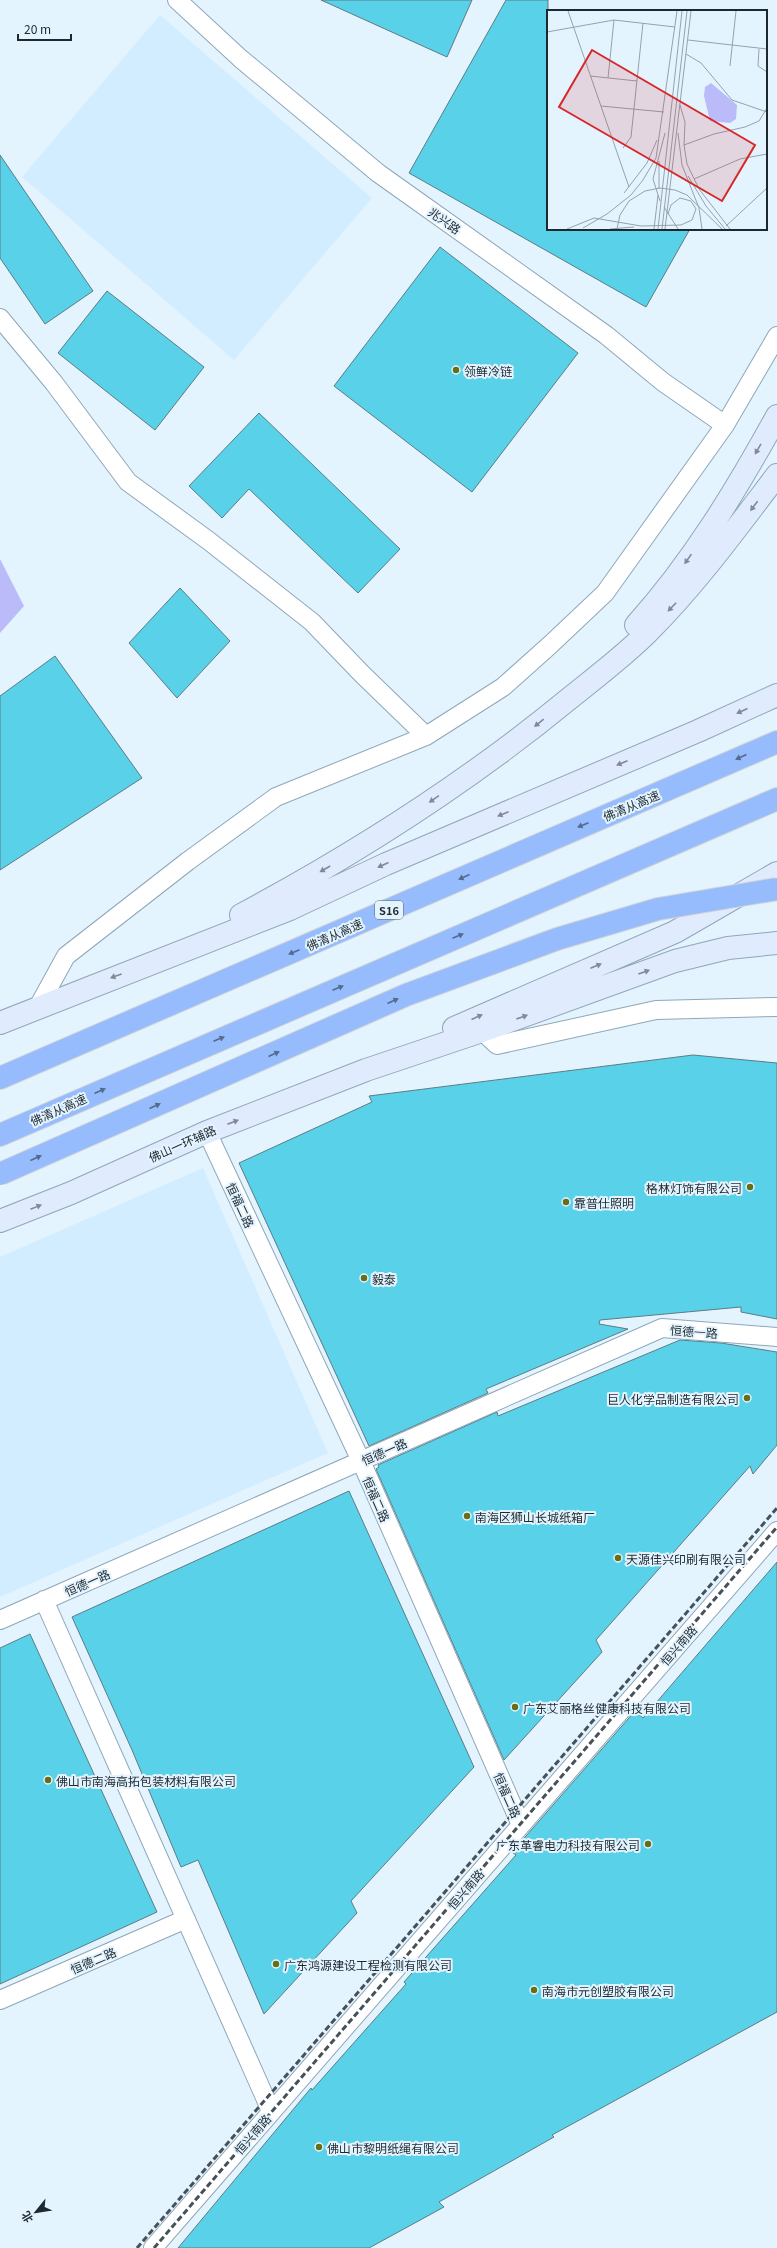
<svg xmlns="http://www.w3.org/2000/svg" width="777" height="2248" viewBox="0 0 777 2248" font-family="Georgia,'Noto Sans SC',serif">
<style>
.built{fill:#d1edff}
.forest{fill:#bbbbfa}
.building{fill:#58d1e9;stroke:#5d7c83}
.lines{fill:none;stroke-linecap:round;stroke-linejoin:round}
.minor-casing{stroke:#8ea7b8;stroke-width:20}
.secondary-casing{stroke:#8ea7b8;stroke-width:24}
.motorway-casing{stroke:#d2d4d5;stroke-width:24}
.minor{stroke:#fff;stroke-width:18}
.secondary{stroke:#e0ebfe;stroke-width:22}
.motorway{stroke:#96bcfd;stroke-width:22}
.rail{stroke:#465159;stroke-width:3;stroke-dasharray:6 3;stroke-linecap:butt}
.motorway-bridge-casing{stroke:#d2d4d5;stroke-width:24;stroke-linecap:butt}
.motorway-bridge{stroke:#96bcfd;stroke-width:22}
.oneway{fill:#7f8a96}
.oneway2{fill:#546b8c}
.poi-dot{fill:#656f17;stroke:#e4f4ff;stroke-width:1.5}
.labels{text-anchor:middle;dominant-baseline:central;stroke-width:4;stroke-linejoin:round;paint-order:stroke}
.shield{fill:#e4f4ff;stroke:#59656d;stroke-width:1}
.shield-label{font-size:11px;font-weight:bold;fill:#1e282f}
.street-label{font-size:12px;fill:#1e282f;stroke:#e4f4ff}
.poi-label{font-size:12px;fill:#1e282f;stroke:#e4f4ff;text-anchor:start}
.inset-road{fill:none;stroke:#95a2ac;stroke-width:1}
.view{fill:#d62828;fill-opacity:0.15;stroke:#d62828;stroke-width:2}
.inset-edge{fill:none;stroke:#1e282f;stroke-width:2}
</style>
<rect width="100%" height="100%" fill="#e4f4ff"/>
<path class="built" d="M160 15 372 198 234 360 22 177Z
M203 1168 328 1453 0 1597V1257Z"/>
<path class="forest" d="M0 559 24 606 0 633Z"/>
<path class="building" d="M321 0H472L447 57Z
M506 0H548V229H690L646 307 409 173Z
M0 155 93 291 45 324 0 258Z
M440 247 578 353 472 492 334 386Z
M107 291 204 367 155 430 58 353Z
M259 413 400 549 358 593 249 489 222 518 189 486Z
M180 588 230 641 177 698 129 643Z
M55 656 142 778 0 870V696Z
M693 1055 777 1063V1319L741 1312V1307L600 1320 599 1324 628 1329 486 1389 488 1393 369 1446 239 1163 372 1102 369 1096Z
M680 1340 721 1343 777 1352V1445L753 1474 750 1466 596 1640 602 1652 504 1760 376 1469 379 1467 378 1465 497 1412 498 1416Z
M349 1491 474 1767 351 1901 357 1913 264 2014 198 1860 181 1867 132 1750 72 1617Z
M777 1562V2012L552 2135 554 2137 439 2202 444 2207 369 2248H178L311 2088 312 2090 406 1984 404 1982 516 1855 512 1852 533 1828 635 1711 643 1718Z
M30 1634 157 1912 0 1984V1648Z"/>
<g class="lines">
<defs>
<path id="minor" d="M177 0 241 59 378 173 606 335 663 382 725 425
M0 318 54 383 128 482 209 541 312 622 362 674 426 736
M38 1007 66 956 188 861 276 797 426 736 503 687 550 645 605 593 725 425 777 336
M482 1031 497 1045 656 1010 777 1007
M207 1132 361 1461 521 1825
M44 1600 271 2111
M0 1620 662 1328 777 1337
M0 2000 186 1919
M153 2248 777 1531"/>
<path id="secondary" d="M636 625C692 563 737 489 777 416
M241 915C357 853 468 782 570 698 596 677 624 656 648 632 696 584 736 529 777 475
M0 1023 290 909 386 864 698 731 777 695
M454 1028 675 932 777 873
M0 1221 71 1193 207 1132 366 1070 482 1031 675 961 728 948 777 943"/>
<path id="motorway" d="M0 1078 777 742
M0 1135 777 799"/>
</defs>
<use href="#minor" class="minor-casing"/>
<use href="#secondary" class="secondary-casing"/>
<use href="#motorway" class="motorway-casing"/>
<use href="#minor" class="minor"/>
<use href="#secondary" class="secondary"/>
<use href="#motorway" class="motorway"/>
<path class="rail" d="M137 2248 777 1508
M154 2248 777 1527"/>
<defs>
<path id="motorway-bridge" d="M0 1174 406 995 557 939 658 909 777 889"/>
</defs>
<use href="#motorway-bridge" class="motorway-bridge-casing"/>
<use href="#motorway-bridge" class="motorway-bridge"/>
</g>
<defs><path id="oneway-solid" d="M-6-.8H1V-3.2L6.5 0L1 3.2V.8H-6Z"/></defs>
<g class="oneway">
<use href="#oneway-solid" transform="translate(758 449) rotate(120)"/>
<use href="#oneway-solid" transform="translate(754 506) rotate(127)"/>
<use href="#oneway-solid" transform="translate(688 559) rotate(125)"/>
<use href="#oneway-solid" transform="translate(672 607) rotate(134)"/>
<use href="#oneway-solid" transform="translate(742 711) rotate(155)"/>
<use href="#oneway-solid" transform="translate(539 723) rotate(141)"/>
<use href="#oneway-solid" transform="translate(622 763) rotate(157)"/>
<use href="#oneway-solid" transform="translate(434 799) rotate(145)"/>
<use href="#oneway-solid" transform="translate(503 814) rotate(157)"/>
<use href="#oneway-solid" transform="translate(383 865) rotate(155)"/>
<use href="#oneway-solid" transform="translate(325 869) rotate(150)"/>
<use href="#oneway-solid" transform="translate(596 966) rotate(-23)"/>
<use href="#oneway-solid" transform="translate(644 972) rotate(-20)"/>
<use href="#oneway-solid" transform="translate(116 976) rotate(160)"/>
<use href="#oneway-solid" transform="translate(477 1017) rotate(-24)"/>
<use href="#oneway-solid" transform="translate(522 1017) rotate(-20)"/>
<use href="#oneway-solid" transform="translate(233 1122) rotate(-21)"/>
<use href="#oneway-solid" transform="translate(36 1207) rotate(-22)"/>
</g>
<g class="oneway2">
<use href="#oneway-solid" transform="translate(741 757) rotate(156)"/>
<use href="#oneway-solid" transform="translate(583 825) rotate(157)"/>
<use href="#oneway-solid" transform="translate(464 877) rotate(156)"/>
<use href="#oneway-solid" transform="translate(458 936) rotate(-23)"/>
<use href="#oneway-solid" transform="translate(294 952) rotate(157)"/>
<use href="#oneway-solid" transform="translate(338 988) rotate(-23)"/>
<use href="#oneway-solid" transform="translate(393 1001) rotate(-24)"/>
<use href="#oneway-solid" transform="translate(219 1039) rotate(-23)"/>
<use href="#oneway-solid" transform="translate(274 1054) rotate(-24)"/>
<use href="#oneway-solid" transform="translate(100 1091) rotate(-24)"/>
<use href="#oneway-solid" transform="translate(155 1106) rotate(-24)"/>
<use href="#oneway-solid" transform="translate(36 1158) rotate(-24)"/>
</g>
<g class="poi-dot">
<circle cx="456" cy="370" r="4"/>
<circle cx="750" cy="1187" r="4"/>
<circle cx="566" cy="1202" r="4"/>
<circle cx="364" cy="1278" r="4"/>
<circle cx="747" cy="1398" r="4"/>
<circle cx="467" cy="1516" r="4"/>
<circle cx="618" cy="1558" r="4"/>
<circle cx="515" cy="1707" r="4"/>
<circle cx="48" cy="1780" r="4"/>
<circle cx="648" cy="1844" r="4"/>
<circle cx="276" cy="1964" r="4"/>
<circle cx="534" cy="1990" r="4"/>
<circle cx="319" cy="2147" r="4"/>
</g>
<g class="labels">
<rect class="shield" x="375" y="901" width="28" height="18" rx="3"/>
<g class="shield-label">
<text x="389" y="910">S16</text>
</g>
<g class="street-label">
<text transform="translate(445 220) rotate(35)">兆兴路</text>
<text transform="translate(631 805) rotate(-23)">佛清从高速</text>
<text transform="translate(334 934) rotate(-24)">佛清从高速</text>
<text transform="translate(58 1109) rotate(-24)">佛清从高速</text>
<text transform="translate(182 1143) rotate(-24)">佛山一环辅路</text>
<text transform="translate(241 1205) rotate(65)">恒福二路</text>
<text transform="translate(694 1331) rotate(4)">恒德一路</text>
<text transform="translate(384 1451) rotate(-24)">恒德一路</text>
<text transform="translate(377 1499) rotate(66)">恒福二路</text>
<text transform="translate(87 1582) rotate(-24)">恒德一路</text>
<text transform="translate(678 1645) rotate(-49)">恒兴南路</text>
<text transform="translate(508 1795) rotate(66)">恒福二路</text>
<text transform="translate(465 1889) rotate(-49)">恒兴南路</text>
<text transform="translate(93 1960) rotate(-23)">恒德二路</text>
<text transform="translate(252 2134) rotate(-49)">恒兴南路</text>
</g>
<g class="poi-label">
<text x="464" y="370">领鲜冷链</text>
<text x="742" y="1187" text-anchor="end">格林灯饰有限公司</text>
<text x="574" y="1202">靠普仕照明</text>
<text x="372" y="1278">毅泰</text>
<text x="739" y="1398" text-anchor="end">巨人化学品制造有限公司</text>
<text x="475" y="1516">南海区狮山长城纸箱厂</text>
<text x="626" y="1558">天源佳兴印刷有限公司</text>
<text x="523" y="1707">广东艾丽格丝健康科技有限公司</text>
<text x="56" y="1780">佛山市南海高拓包装材料有限公司</text>
<text x="640" y="1844" text-anchor="end">广东革睿电力科技有限公司</text>
<text x="284" y="1964">广东鸿源建设工程检测有限公司</text>
<text x="542" y="1990">南海市元创塑胶有限公司</text>
<text x="327" y="2147">佛山市黎明纸绳有限公司</text>
</g>
</g>
<g transform="translate(547 10)">
<rect width="220" height="220" fill="#e4f4ff"/>
<path d="M164 73 190 95 189 109 183 113 163 111 157 86 158 77Z" fill="#bbbbfa"/>
<path class="inset-road" d="M21 1 82 177M0 22 67 10 128 17M141 30 220 39M212 39 211 56 220 62M139 44 154 53 185 90 220 102M183 56 189 1M43 66 90 71M61 68 67 10M133 95 138 112 137 135 140 154 152 179 183 219M54 96 117 102M131 123 135 155 152 198 155 219M137 135 167 124 198 117 212 111 220 98M76 138 84 127 96 13M141 166 159 196 178 219M147 169 193 149 220 144M112 179V151M77 183 100 153 110 130M113 191 106 169 118 123M117 197 131 219M179 216 220 178M36 218 60 204 84 185 96 170 109 148 130 1M20 219 47 208 94 216 134 215 145 210 149 199 144 191 133 188 124 195 121 204M63 219 87 217M70 219 73 205 82 191 98 181 113 178 128 180 140 185 175 219M107 219 111 185M111 219 135 1M115 219 140 1M118 219 144 1"/>
<path class="view" d="M45 40 208 135 175 191 12 97Z"/>
<rect width="220" height="220" class="inset-edge"/>
</g>
<g transform="translate(36 2212) rotate(240)" stroke="#e4f4ff" stroke-width="3" paint-order="stroke">
<path d="M0-3L7 15L0 10L-7 15Z" fill="#1e282f"/>
<text y="-6" font-size="11" font-weight="bold" text-anchor="middle" fill="#1e282f">北</text>
</g>
<path d="M18 34v6h53v-6" fill="none" stroke="#1e282f" stroke-width="2"/>
<text x="24" y="34" font-size="12" fill="#1e282f" stroke="#e4f4ff" stroke-width="3" paint-order="stroke">20 m</text>
</svg>
